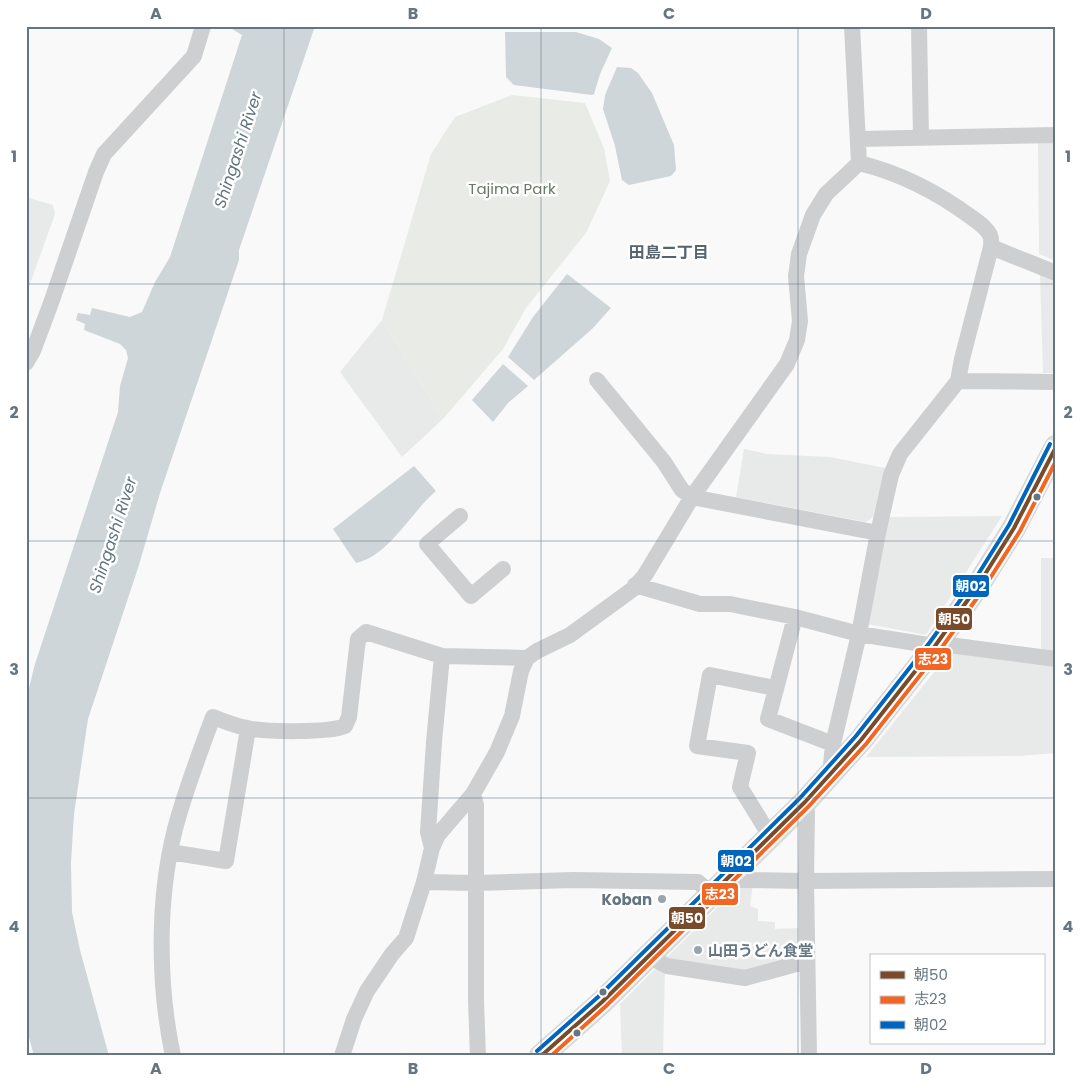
<svg xmlns="http://www.w3.org/2000/svg" width="1082" height="1082" viewBox="0 0 1082 1082" font-family="Poppins,'Noto Sans JP',sans-serif">
<style>
.built{fill:#e8e9e9}
.green{fill:#e8ebe6}
.water{fill:#ced6d9}
.lines{fill:none;stroke-linecap:round;stroke-linejoin:round}
.major-casing{stroke:#d5d6d7;stroke-width:24}
.minor{stroke:#cecfd0;stroke-width:16}
.major{stroke:#e1e2e2;stroke-width:21}
.bus-1-casing{stroke:#fff;stroke-width:8}
.bus-2-casing{stroke:#fff;stroke-width:8}
.bus-3-casing{stroke:#fff;stroke-width:8}
.bus-1{stroke:#7a4b2a;stroke-width:4}
.bus-2{stroke:#f26522;stroke-width:4}
.bus-3{stroke:#0065bd;stroke-width:4}
.grid{fill:none;stroke:#657683;stroke-width:1;stroke-opacity:0.55}
.bus-dot{fill:#657683;stroke:#fff;stroke-width:2}
.poi-dot{fill:#99a4ac;stroke:#fff;stroke-width:2}
.labels{text-anchor:middle;dominant-baseline:central;stroke-width:5;stroke-linejoin:round;paint-order:stroke}
.park-label{font-size:15px;fill:#687a64;stroke:#fff}
.poi-label{font-size:15px;font-weight:bold;fill:#657683;stroke:#fff;text-anchor:end}
.water-label{font-size:16px;font-style:italic;fill:#60757c;stroke:#fff}
.neighbourhood-label{font-size:16px;font-weight:bold;fill:#57646e;stroke:#fff}
.line-badge{stroke:#fff;stroke-width:2}
.badge-label{font-size:14px;text-anchor:middle;font-weight:bold;fill:#fff}
.neatline{fill:none;stroke:#657683;stroke-width:2}
.grid-label{font-size:16px;text-anchor:middle;font-weight:bold;fill:#657683}
</style>
<rect width="100%" height="100%" fill="#f9f9f9"/>
<path class="built" d="M1038 143H1056V261L1039 254Z
M26 197 53 205 55 214 26 295Z
M1040 274 1056 280V373H1043Z
M382 320 443 419 402 457 340 372Z
M744 449 767 454 830 457 885 468 873 517 866 522 736 497Z
M1002 516 926 635 867 624 889 517Z
M1041 558H1056V653L1041 651Z
M951 651 1056 664V753L1020 756 866 757Z
M753 884 750 906 758 909V921L775 922V929L799 928V957L743 974 666 958 739 886Z
M655 969 665 970 663 1056H622L620 1004Z"/>
<path class="green" d="M512 95 585 103 604 148 610 181 586 233 526 308 503 349 443 419 382 320 431 154 455 117Z"/>
<path class="water" d="M245 26H315L239 250V260L160 493 139 565 88 719 74 814 71 863 72 912 80 950 109 1056H34L26 1026V700L35 664 118 412 120 386 128 358 126 350 120 344 84 330 85 324 76 320 78 313 90 315 92 308 130 317 142 312 155 282 170 257 242 35 232 29H243Z
M505 32H576L599 39 612 48 600 74 594 94 592 95 514 85 506 77Z
M617 67 631 68 638 73 652 93 674 145 676 170 671 176 629 185 622 180 615 146 603 109 605 95Z
M567 274 611 308 592 329 534 380 508 357 533 317Z
M503 364 528 386 508 403 493 422 472 400Z
M414 466 436 491C411 512 389 556 356 563L333 529Z"/>
<g class="lines">
<defs>
<path id="major" d="M541 1056 602 1002 805 802 861 740 935 646 977 587 1014 528 1056 447"/>
</defs>
<use href="#major" class="major-casing"/>
<path class="minor" d="M919 26 921 138
M859 139 1056 135
M991 247 1056 273
M26 363 33 351 51 303 96 172 104 154 194 56 203 26
M597 380 664 462 682 490 692 497 878 533
M958 381 1056 382
M460 516 427 544 471 596 503 569
M635 585 700 604H730L795 617 859 634 935 646 949 645 1056 659
M795 617 768 719 833 744
M830 776 833 744 859 634 878 533 891 475 900 454 958 381 962 359 991 247C991 243 992 239 990 235 986 227 978 222 971 217 937 192 900 173 859 163
M473 794 476 805V1001L478 1056
M805 802 807 813 806 881 809 1056
M773 834 764 826 740 787 748 753 697 746 710 675 775 688
M432 848 428 832 434 742 442 656
M170 852 226 861 248 729
M729 877 740 880 806 881 1056 879
M424 882 476 883 573 880 698 882 712 894
M648 956 667 966 745 978 807 961
M173 1056C158 985 157 900 175 829 185 791 199 754 213 717 224 721 235 726 247 728 264 732 329 733 345 726L349 717 358 639 366 632 442 656 527 658
M342 1056 354 1019 367 991 392 954 406 938 424 882 432 848 438 835 473 794 497 752 512 716 521 671 527 658 537 651 570 635 633 589 645 575 692 497 787 364 797 340 800 321 796 276 799 254 813 215 826 194 859 163 852 26"/>
<use href="#major" class="major"/>
<defs>
<path id="bus-1" d="M541 1056 602 1002 805 802 861 740 935 646 977 587 1014 528 1056 447"/>
<path id="bus-2" d="M551 1056 606 1006 809 806 866 744 940 650 982 591 1020 531 1056 461"/>
<path id="bus-3" d="M537 1051 598 997 800 798 856 736 930 642 972 584 1009 525 1050 444"/>
</defs>
<use href="#bus-1" class="bus-1-casing"/>
<use href="#bus-2" class="bus-2-casing"/>
<use href="#bus-3" class="bus-3-casing"/>
<use href="#bus-1" class="bus-1"/>
<use href="#bus-2" class="bus-2"/>
<use href="#bus-3" class="bus-3"/>
</g>
<path class="grid" d="M284 26V1056M541 26V1056M798 26V1056M26 284H1056M26 541H1056M26 798H1056"/>
<g class="bus-dot">
<circle cx="1037" cy="497" r="4.5"/>
<circle cx="603" cy="992" r="4.5"/>
<circle cx="577" cy="1033" r="4.5"/>
</g>
<g class="poi-dot">
<circle cx="662" cy="899" r="5"/>
<circle cx="698" cy="950" r="5"/>
</g>
<g class="labels">
<g class="park-label">
<text x="512" y="188">Tajima Park</text>
</g>
<g class="poi-label">
<text x="652" y="899">Koban</text>
<text x="708" y="950" text-anchor="start">山田うどん食堂</text>
</g>
<g class="water-label">
<text transform="translate(238 150) rotate(-72)">Shingashi River</text>
<text transform="translate(113 535) rotate(-72)">Shingashi River</text>
</g>
<g class="neighbourhood-label">
<text x="669" y="252">田島二丁目</text>
</g>
</g>
<g class="line-badge">
<rect x="952" y="574" width="38" height="24" rx="5" fill="#0065bd"/>
<rect x="935" y="607" width="38" height="24" rx="5" fill="#7a4b2a"/>
<rect x="914" y="647" width="38" height="24" rx="5" fill="#f26522"/>
<rect x="717" y="849" width="38" height="24" rx="5" fill="#0065bd"/>
<rect x="701" y="882" width="38" height="24" rx="5" fill="#f26522"/>
<rect x="668" y="906" width="38" height="24" rx="5" fill="#7a4b2a"/>
</g>
<g class="badge-label">
<text x="971" y="591">朝02</text>
<text x="954" y="624">朝50</text>
<text x="933" y="664">志23</text>
<text x="736" y="866">朝02</text>
<text x="720" y="899">志23</text>
<text x="687" y="923">朝50</text>
</g>
<rect width="1082" height="1082" fill="none" stroke="#ffffff" stroke-width="55"/>
<rect x="870" y="954" width="175" height="90" fill="#ffffff" stroke="#c1c8cd"/>
<rect x="880" y="971" width="25" height="8" fill="#7a4b2a" stroke="#c1c8cd"/>
<text x="914" y="980" font-size="15" fill="#657683">朝50</text>
<rect x="880" y="996" width="25" height="8" fill="#f26522" stroke="#c1c8cd"/>
<text x="914" y="1004" font-size="15" fill="#657683">志23</text>
<rect x="880" y="1021" width="25" height="8" fill="#0065bd" stroke="#c1c8cd"/>
<text x="914" y="1030" font-size="15" fill="#657683">朝02</text>
<rect x="28" y="28" width="1026" height="1026" class="neatline"/>
<g class="grid-label">
<text x="156" y="19">A</text>
<text x="413" y="19">B</text>
<text x="669" y="19">C</text>
<text x="926" y="19">D</text>
<text x="14" y="162">1</text>
<text x="1068" y="162">1</text>
<text x="14" y="418">2</text>
<text x="1068" y="418">2</text>
<text x="14" y="675">3</text>
<text x="1068" y="675">3</text>
<text x="14" y="932">4</text>
<text x="1068" y="932">4</text>
<text x="156" y="1074">A</text>
<text x="413" y="1074">B</text>
<text x="669" y="1074">C</text>
<text x="926" y="1074">D</text>
</g>
</svg>
